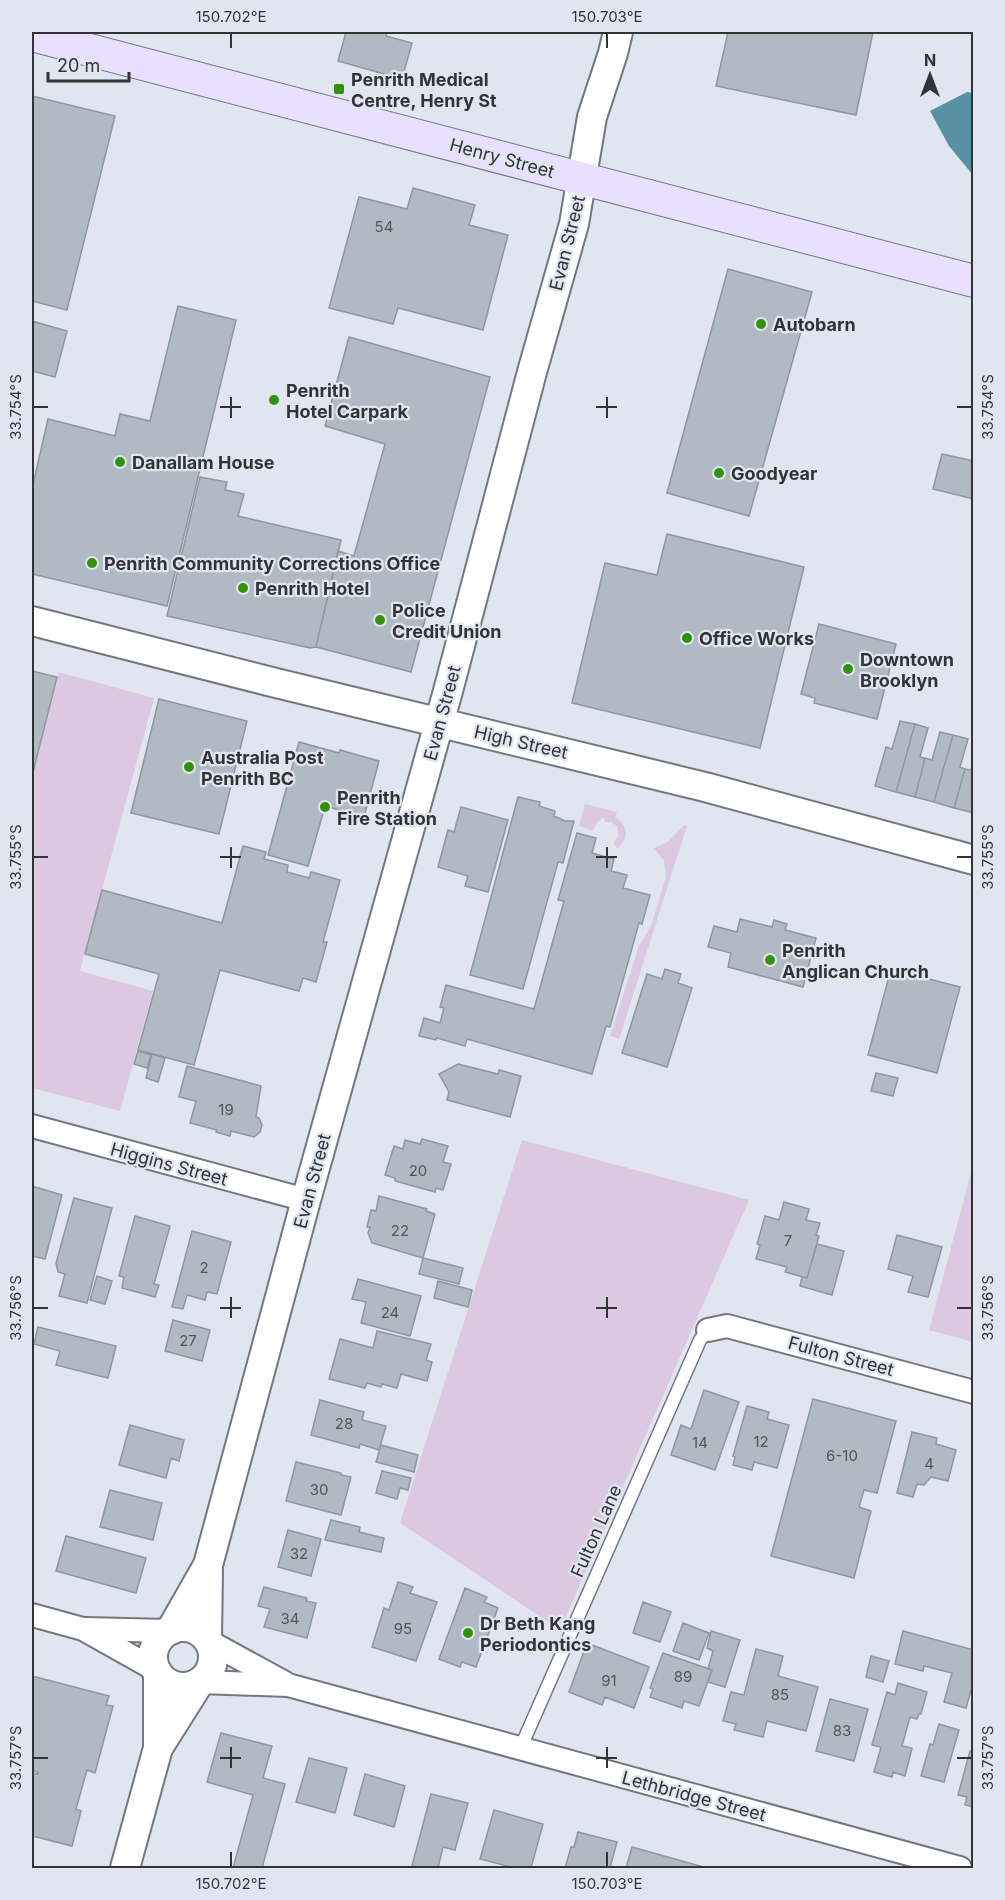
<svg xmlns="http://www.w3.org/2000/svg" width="1005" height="1900" viewBox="0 0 1005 1900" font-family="Inter,sans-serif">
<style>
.green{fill:#ddc8e1}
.water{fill:#5892a2}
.building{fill:#b1bac2;stroke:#8e979f;stroke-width:1.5}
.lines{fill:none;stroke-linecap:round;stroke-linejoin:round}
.service-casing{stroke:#737780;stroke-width:15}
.minor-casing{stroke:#737780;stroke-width:26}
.tertiary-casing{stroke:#737780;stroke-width:32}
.secondary-casing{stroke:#737780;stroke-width:34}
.service{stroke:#fff;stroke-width:12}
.minor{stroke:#fff;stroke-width:22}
.tertiary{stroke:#fff;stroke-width:28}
.secondary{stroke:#e8e0fe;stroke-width:32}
.ticks{fill:none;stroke:#313337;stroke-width:2}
.poi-dot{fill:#33920c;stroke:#e1e5f0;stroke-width:2}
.labels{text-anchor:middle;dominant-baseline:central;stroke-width:4.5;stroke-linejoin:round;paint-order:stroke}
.number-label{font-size:15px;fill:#51555a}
.poi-label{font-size:18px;font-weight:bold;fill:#313337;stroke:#e1e5f0;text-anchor:start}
.street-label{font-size:18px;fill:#313337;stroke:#e1e5f0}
.neatline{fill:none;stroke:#313337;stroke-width:2}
.ticks-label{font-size:15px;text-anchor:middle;fill:#313337}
</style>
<rect width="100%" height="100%" fill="#e1e5f0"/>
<path class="green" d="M58 672 154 698 80 971 153 991 120 1111 32 1088V772Z
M585 804 617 812 615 817C629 825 629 840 617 849L614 843 619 835 617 826 611 822H605L604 817 597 822 593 831 579 826Z
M684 825 687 826 619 1039 610 1036 639 946 651 926 666 877 664 861 654 848 668 842Z
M522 1140 749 1200 560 1630 400 1523Z
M973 1165V1342L929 1330Z"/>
<path class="water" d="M967 92 973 93V175L949 146 930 111Z"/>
<path class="building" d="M346 32H387L386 36 412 43 402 79 338 61Z
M728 32H873L856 115 716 86Z
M32 96 115 116 67 310 32 301Z
M413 188 475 205 469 225 508 235 483 330 398 308 393 324 329 308 359 197 407 209Z
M728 269 812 292 749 516 667 493Z
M178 306 236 320 167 606 32 574V489L48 419 115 436 120 414 150 421Z
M32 321 67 331 55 377 32 371Z
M349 337 490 377 411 672 316 647 338 551 354 556 385 444 325 426Z
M942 454 974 461V499L933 489Z
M200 477 227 482 225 490 244 494 238 516 341 540 316 647 310 648 167 616Z
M667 534 804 567 760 748 572 703 605 563 657 575Z
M819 624 896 644 877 719 814 703 815 698 801 694Z
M32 671 57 677 32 776Z
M159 699 247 721 219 834 131 813Z
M900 721 915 724 896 792 875 786 886 747 892 749Z
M915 724 928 728 920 757 925 758 915 797 896 792Z
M940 732 953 735 934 802 915 797 925 758 932 760Z
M953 735 968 739 960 767 965 769 954 808 934 802Z
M299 742 339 753 340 750 379 761 364 817 325 806 308 866 268 855Z
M974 760V813L954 808 965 769 971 770Z
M518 797 540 802 539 806 555 811 554 816 565 821H574L563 863 558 862 523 989 470 975Z
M461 807 508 820 488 892 465 886 468 876 438 867 448 830 454 832Z
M577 833 596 838 592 853 614 859 611 871 627 875 623 888 650 895 642 924 639 923 610 1027 606 1026 592 1074 467 1039 465 1046 437 1038 436 1040 419 1036 424 1018 440 1023 444 1008 440 1007 446 985 534 1009 564 901 558 900Z
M243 846 266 852 264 859 288 865 287 872 309 878 311 872 340 880 323 942H327L316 982 303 978 299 991 220 970 194 1065 138 1050 159 974 85 954 102 890 222 923Z
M740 919 772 927 774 920 787 924 785 930 816 938 803 987 728 967 731 953 708 947 714 926 737 932Z
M665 969 681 974 678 983 692 988 667 1067 622 1053 647 974 662 979Z
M891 969 960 987 937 1073 868 1055Z
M138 1051 151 1055 147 1068 134 1064Z
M152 1054 165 1058 158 1082 146 1078Z
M458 1064 498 1074 499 1070 521 1076 510 1117 447 1100 449 1092 439 1074Z
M187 1066 261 1086 256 1117 259 1118 262 1125 260 1132 254 1137 231 1131 230 1136 216 1132 217 1130 190 1123 196 1101 179 1097Z
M876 1073 898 1078 893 1096 871 1091Z
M422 1139 448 1146 443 1162 451 1164 443 1190 436 1188 435 1192 395 1181V1178L385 1175 394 1146 403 1149 405 1140 420 1144Z
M32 1186 62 1195 45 1259 32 1256Z
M379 1196 427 1209 426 1211 435 1214 423 1258 372 1243 368 1233 370 1227H367L371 1210 376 1211Z
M74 1198 112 1208 87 1303 59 1296 65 1274 58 1272 56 1263Z
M784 1202 809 1209 806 1220 820 1223 816 1235 819 1236 807 1278 785 1272 787 1267 756 1259 760 1245 757 1244 765 1216 779 1220Z
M135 1216 170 1226 154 1284 159 1285 155 1297 122 1288 124 1277 119 1276Z
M192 1231 231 1242 217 1294 207 1292 205 1300 187 1295 183 1309 172 1307Z
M897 1235 942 1247 928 1297 908 1292 913 1276 888 1269Z
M817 1244 844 1251 832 1295 800 1286 802 1277 807 1278Z
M423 1258 463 1268 459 1284 419 1274Z
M97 1276 112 1281 105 1304 90 1300Z
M358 1279 421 1296 410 1336 361 1323 366 1302 352 1299Z
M438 1281 472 1290 468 1307 434 1298Z
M173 1320 210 1330 202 1361 165 1351Z
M38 1327 116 1346 108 1378 56 1365 60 1351 34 1344Z
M377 1331 431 1344 426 1360 432 1362 427 1381 401 1374 397 1388 382 1384 381 1387 367 1383 365 1388 329 1379 340 1339 373 1348Z
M704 1390 739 1402 715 1470 671 1455 681 1425 691 1429Z
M813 1399 896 1421 877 1493 864 1490 859 1507 871 1511 854 1578 771 1556Z
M320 1400 364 1412 362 1420 386 1426 379 1450 360 1444 359 1448 311 1435Z
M747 1406 769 1412 767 1419 789 1425 777 1468 754 1462 752 1470 733 1465 735 1457 733 1456Z
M130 1425 184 1440 179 1461 171 1458 166 1478 119 1465Z
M912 1432 937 1438 936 1444 956 1450 948 1481 931 1477 924 1485 917 1484 913 1497 897 1493Z
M381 1445 418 1455 414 1472 376 1462Z
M296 1462 341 1473V1475L351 1477 341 1515 286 1501Z
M382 1471 411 1478 408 1490 400 1488 397 1499 376 1493Z
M110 1490 162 1503 153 1540 100 1527Z
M331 1520 360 1527 359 1532 384 1538 381 1552 325 1540Z
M288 1530 321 1539 311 1576 278 1567Z
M66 1536 146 1558 136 1593 56 1571Z
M398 1582 413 1587 410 1593 437 1602 416 1661 372 1647 384 1608 389 1610Z
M264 1587 307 1598 306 1601 316 1603 307 1638 264 1627 270 1609 258 1606Z
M465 1588 487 1597 484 1602 498 1608 476 1667 462 1662 460 1667 439 1659Z
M643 1602 671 1612 660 1642 633 1633Z
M683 1623 709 1633 699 1660 673 1651Z
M711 1631 740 1640 725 1687 708 1682 712 1670 708 1669 713 1651 707 1648Z
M903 1631 974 1650V1680L966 1708 944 1702 952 1673 924 1666 923 1671 895 1664Z
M587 1643 649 1667 634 1708 605 1697 602 1705 569 1692Z
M756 1649 783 1656 778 1676 818 1687 806 1731 767 1721 763 1737 734 1730 736 1724 723 1721 731 1692 744 1695Z
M663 1653 712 1670 699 1706 684 1701 682 1708 650 1697 653 1689 650 1688Z
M871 1656 889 1661 883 1682 866 1677Z
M32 1676 109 1696 106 1705 113 1706 95 1773 87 1770 76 1809 81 1811 72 1846 32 1836V1773L38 1774V1772L32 1770Z
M898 1683 927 1692 921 1714H919L917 1719 910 1717 902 1746 912 1748 905 1776 893 1772 892 1777 874 1772 881 1747 872 1745 887 1692 895 1695Z
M830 1699 868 1709 854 1761 816 1751Z
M939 1724 959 1730 944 1782 921 1776 930 1744 933 1745Z
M221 1733 272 1746 263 1778 285 1784 262 1868H233L253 1795 207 1782Z
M970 1751H974V1807L965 1805 967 1797 958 1795Z
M309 1758 347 1768 335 1813 296 1802Z
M365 1774 405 1786 394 1827 354 1815Z
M431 1794 468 1803 455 1850 443 1847 438 1868H423L412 1866Z
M494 1810 543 1824 531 1868H515L480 1859Z
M578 1832 617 1842 610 1868H565L571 1847H574Z
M632 1847 707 1868H626Z"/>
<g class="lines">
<defs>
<path id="service" d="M520 1749 700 1340 708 1330"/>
<path id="minor" d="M32 1126 306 1200
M708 1330 727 1326 974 1392
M32 1615 83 1629 156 1670
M85 1629 169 1631
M208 1641 285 1683
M200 1682 288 1685 960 1868"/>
<path id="tertiary" d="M32 621 276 683 705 787 974 860
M153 1657a30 30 0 1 1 60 0a30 30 0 1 1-60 0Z
M171 1630 208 1565 306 1200 448 691 532 372 574 224 592 117 613 53 618 32
M207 1639 208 1568
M158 1748 199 1683
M125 1868 158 1748V1673"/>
<path id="secondary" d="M32 35 974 281"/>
</defs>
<use href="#service" class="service-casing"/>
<use href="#minor" class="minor-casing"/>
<use href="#tertiary" class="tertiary-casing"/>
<use href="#secondary" class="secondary-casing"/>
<use href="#service" class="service"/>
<use href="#minor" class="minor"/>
<use href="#tertiary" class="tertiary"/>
<use href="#secondary" class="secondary"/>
</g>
<path class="ticks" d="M231 33V48M607 33V48M231 397V418M607 397V418M33 407H48M220 407H241M596 407H617M957 407H972M231 847V868M607 847V868M33 857H48M220 857H241M596 857H617M957 857H972M231 1297V1318M607 1297V1318M33 1308H48M220 1308H241M596 1308H617M957 1308H972M231 1747V1768M607 1747V1768M33 1758H48M220 1758H241M596 1758H617M957 1758H972M231 1852V1867M607 1852V1867"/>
<g class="poi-dot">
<rect x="333" y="83" width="12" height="12" rx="3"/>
<circle cx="761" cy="324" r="6"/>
<circle cx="274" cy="400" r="6"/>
<circle cx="120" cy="462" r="6"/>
<circle cx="719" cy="473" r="6"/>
<circle cx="92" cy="563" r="6"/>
<circle cx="243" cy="588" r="6"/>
<circle cx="380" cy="620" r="6"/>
<circle cx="687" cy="638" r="6"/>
<circle cx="848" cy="669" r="6"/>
<circle cx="189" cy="767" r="6"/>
<circle cx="325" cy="807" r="6"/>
<circle cx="770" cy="960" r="6"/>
<circle cx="468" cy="1633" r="6"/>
</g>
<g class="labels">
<g class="number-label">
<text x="384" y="226">54</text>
<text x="226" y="1109">19</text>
<text x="418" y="1170">20</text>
<text x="400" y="1230">22</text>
<text x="788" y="1240">7</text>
<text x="204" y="1267">2</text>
<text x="390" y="1312">24</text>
<text x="188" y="1340">27</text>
<text x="344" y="1423">28</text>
<text x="761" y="1441">12</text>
<text x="700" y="1442">14</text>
<text x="842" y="1455">6-10</text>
<text x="929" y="1463">4</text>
<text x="319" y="1489">30</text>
<text x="299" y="1553">32</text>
<text x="290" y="1618">34</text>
<text x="403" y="1628">95</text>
<text x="683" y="1676">89</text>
<text x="609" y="1680">91</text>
<text x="780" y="1694">85</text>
<text x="842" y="1730">83</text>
</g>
<g class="poi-label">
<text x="351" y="79">Penrith Medical<tspan x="351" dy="21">Centre, Henry St</tspan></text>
<text x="773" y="324">Autobarn</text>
<text x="286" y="390">Penrith<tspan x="286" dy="21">Hotel Carpark</tspan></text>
<text x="132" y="462">Danallam House</text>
<text x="731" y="473">Goodyear</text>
<text x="104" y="563">Penrith Community Corrections Office</text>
<text x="255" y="588">Penrith Hotel</text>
<text x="392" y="610">Police<tspan x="392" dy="21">Credit Union</tspan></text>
<text x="699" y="638">Office Works</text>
<text x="860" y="659">Downtown<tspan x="860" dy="21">Brooklyn</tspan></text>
<text x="201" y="757">Australia Post<tspan x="201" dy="21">Penrith BC</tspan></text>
<text x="337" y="797">Penrith<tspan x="337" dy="21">Fire Station</tspan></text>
<text x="782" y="950">Penrith<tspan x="782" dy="21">Anglican Church</tspan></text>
<text x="480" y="1623">Dr Beth Kang<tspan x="480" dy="21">Periodontics</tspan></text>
</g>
<g class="street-label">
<text transform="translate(502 158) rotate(15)">Henry Street</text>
<text transform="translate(567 243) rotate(-76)">Evan Street</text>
<text transform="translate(442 713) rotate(-75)">Evan Street</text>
<text transform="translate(521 742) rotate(13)">High Street</text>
<text transform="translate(169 1164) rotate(15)">Higgins Street</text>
<text transform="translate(312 1181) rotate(-75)">Evan Street</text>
<text transform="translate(841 1356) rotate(15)">Fulton Street</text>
<text transform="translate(596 1531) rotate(-66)">Fulton Lane</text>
<text transform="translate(694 1796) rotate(15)">Lethbridge Street</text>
</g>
</g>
<rect width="1005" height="1900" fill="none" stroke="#e1e5f0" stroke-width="66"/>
<g transform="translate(930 75)" stroke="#e1e5f0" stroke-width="4.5" paint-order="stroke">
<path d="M0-4.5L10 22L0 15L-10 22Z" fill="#313337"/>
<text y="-9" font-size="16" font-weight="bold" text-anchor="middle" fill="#313337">N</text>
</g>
<path d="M48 72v9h81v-9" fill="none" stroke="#313337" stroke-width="3"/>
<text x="57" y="72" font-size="18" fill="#313337" stroke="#e1e5f0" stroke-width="4.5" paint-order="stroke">20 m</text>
<rect x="33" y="33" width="939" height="1834" class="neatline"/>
<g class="ticks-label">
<text x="231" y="22">150.702°E</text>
<text x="607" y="22">150.703°E</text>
<text transform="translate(16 407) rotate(-90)" y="5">33.754°S</text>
<text transform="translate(988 407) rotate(-90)" y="5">33.754°S</text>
<text transform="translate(16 857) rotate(-90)" y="5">33.755°S</text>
<text transform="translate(988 857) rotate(-90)" y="5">33.755°S</text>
<text transform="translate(16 1308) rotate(-90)" y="5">33.756°S</text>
<text transform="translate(988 1308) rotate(-90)" y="5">33.756°S</text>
<text transform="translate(16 1758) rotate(-90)" y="5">33.757°S</text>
<text transform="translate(988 1758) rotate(-90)" y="5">33.757°S</text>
<text x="231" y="1889">150.702°E</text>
<text x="607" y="1889">150.703°E</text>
</g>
</svg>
